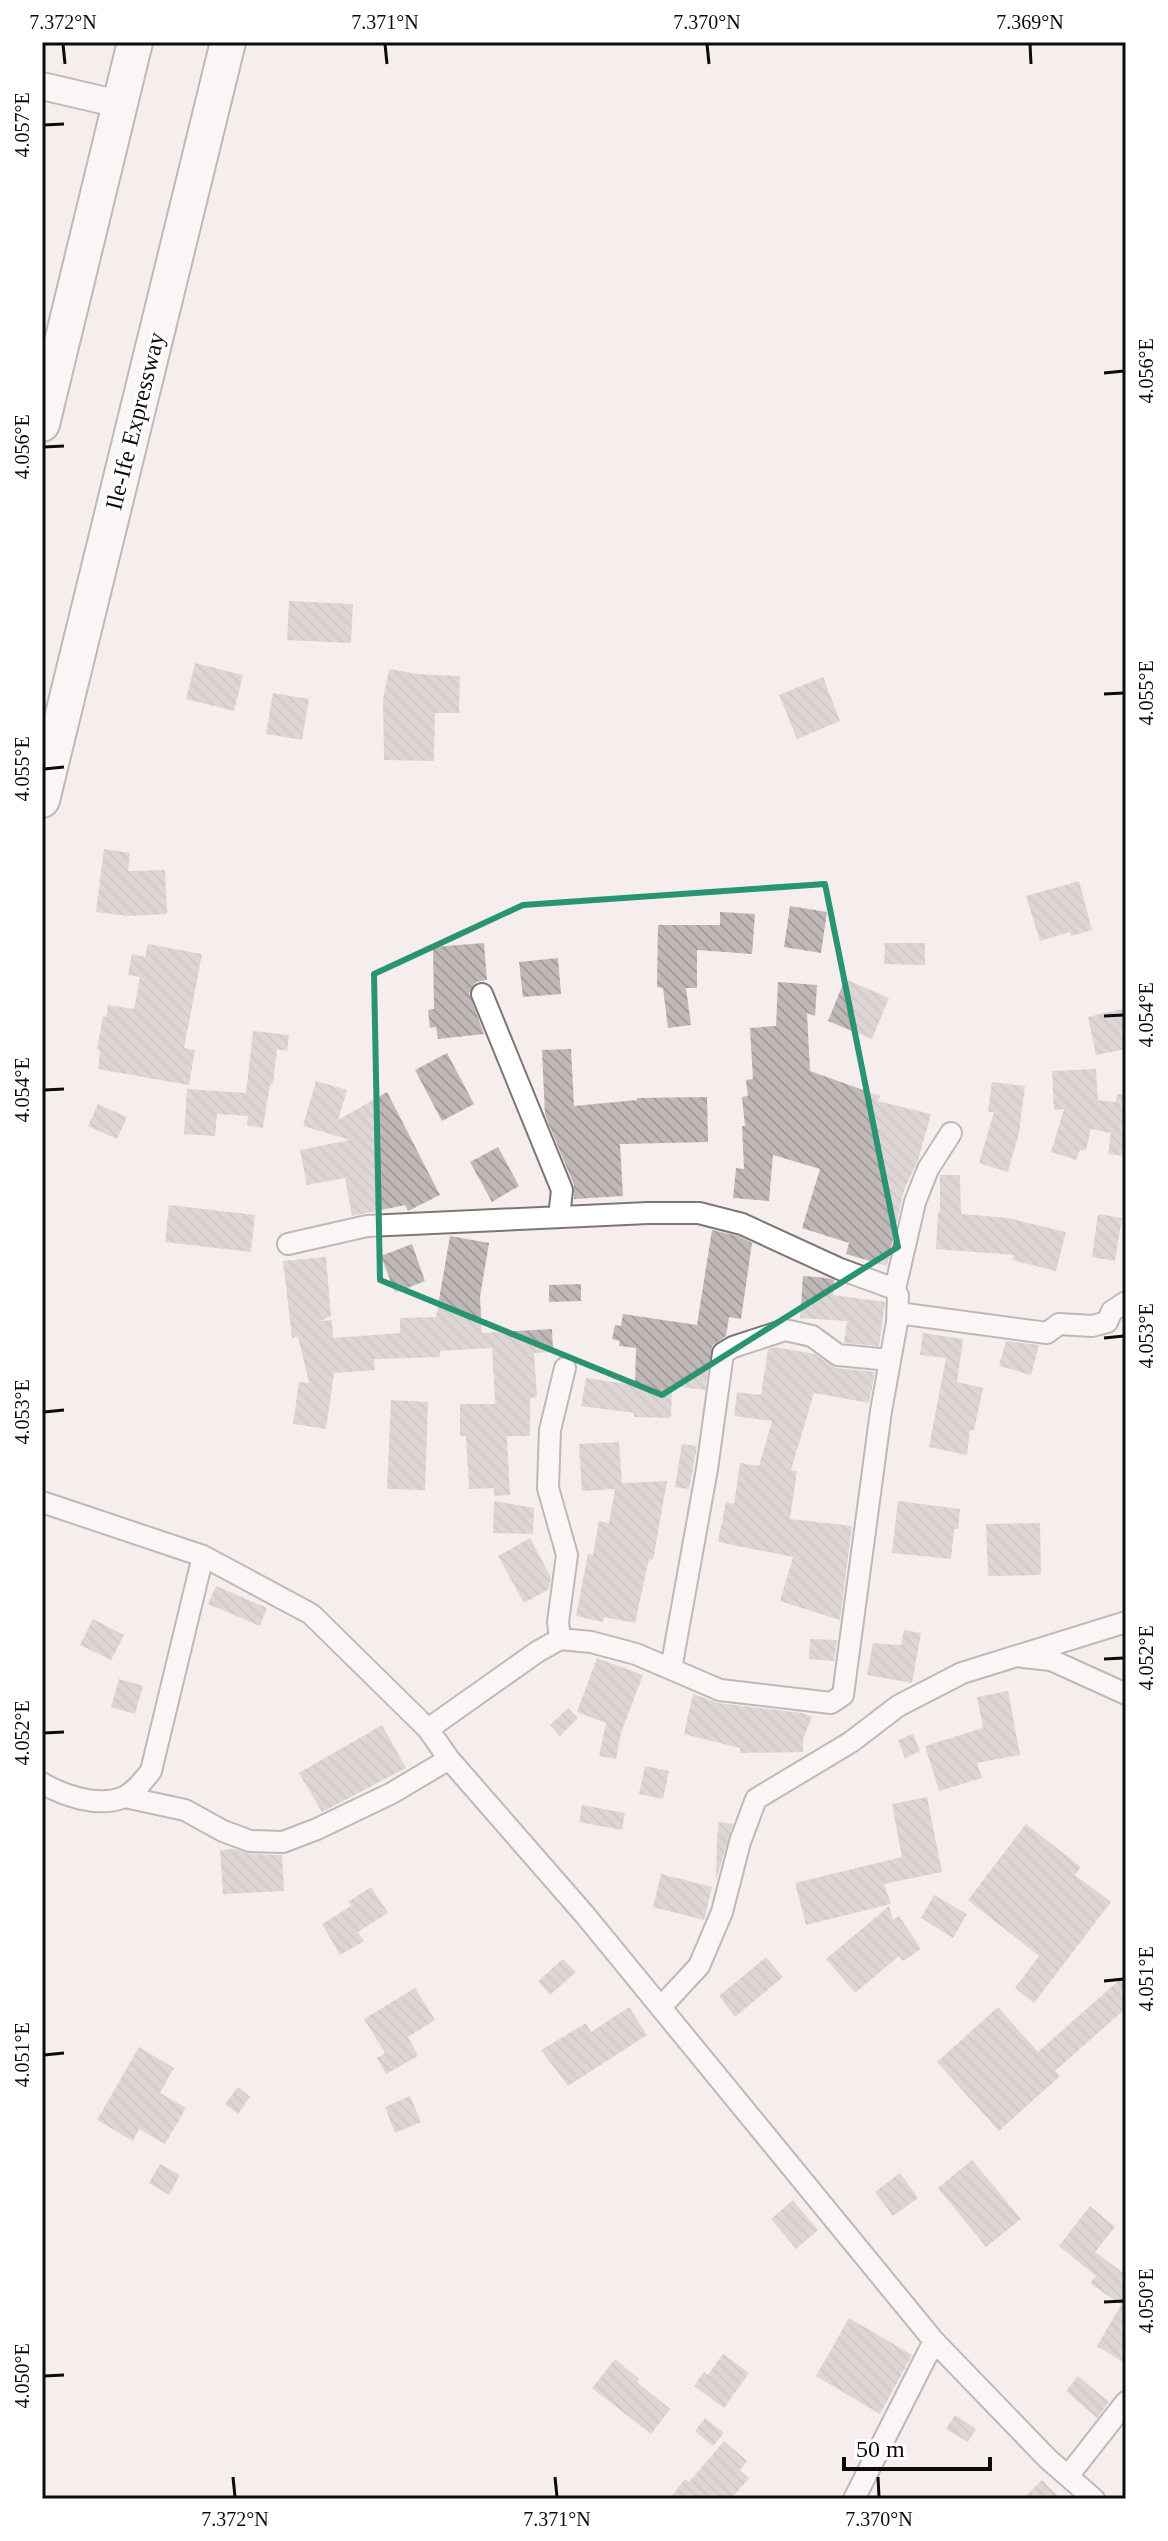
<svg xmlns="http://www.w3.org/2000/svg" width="1168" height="2541" viewBox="0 0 1168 2541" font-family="Georgia,serif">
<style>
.building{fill:url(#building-back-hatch)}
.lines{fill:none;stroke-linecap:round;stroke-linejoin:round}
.minor-casing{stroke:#7e7676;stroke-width:24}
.tertiary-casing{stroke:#7e7676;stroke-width:30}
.trunk-casing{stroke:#7e7676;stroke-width:38}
.minor{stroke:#fff;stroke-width:20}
.tertiary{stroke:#fff;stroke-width:26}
.trunk{stroke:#fff;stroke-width:34}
.marked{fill:none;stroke:#299474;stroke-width:6;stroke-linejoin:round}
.ticks{fill:none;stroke:#0e0b0b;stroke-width:3}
.labels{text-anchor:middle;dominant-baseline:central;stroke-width:6;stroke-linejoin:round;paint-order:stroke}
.street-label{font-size:24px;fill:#0e0b0b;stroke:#fff}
.neatline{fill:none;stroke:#0e0b0b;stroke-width:3}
.ticks-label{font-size:20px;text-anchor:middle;fill:#0e0b0b}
</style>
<defs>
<pattern id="building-back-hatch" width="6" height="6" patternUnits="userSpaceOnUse" patternTransform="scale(2)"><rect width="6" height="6" fill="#c0b8b7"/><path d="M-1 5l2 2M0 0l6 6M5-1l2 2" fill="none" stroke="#a49d9c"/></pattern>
</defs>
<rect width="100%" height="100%" fill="#f6eeed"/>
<path class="building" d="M289 601 353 604 351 643 287 640Z
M195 663 243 675 234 711 186 699Z
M389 669 417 674 460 676 459 713H435L434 761 384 760 383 700Z
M823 677 840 721 797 739 779 695Z
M273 693 309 699 302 740 266 734Z
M104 849 130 853 128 871 165 870 167 914 128 916 96 912Z
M1079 881 1092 930 1071 936 1070 932 1040 941 1026 896Z
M790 906 827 912 821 953 784 947Z
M720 912 755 914 752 954 697 950V988H686L691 1025 668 1028 663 988 657 987 658 925H720Z
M484 943 487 980 476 982 469 993 484 1034 438 1039 436 1027 430 1028 428 1010 434 1009 433 947Z
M885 943H925V965L884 964Z
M148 944 202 954 184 1048 195 1050 189 1085 98 1069 100 1050H97L103 1016 106 1017 108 1005 134 1009 140 977 128 975 132 954 145 957Z
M558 958 561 994 523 997 519 962Z
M845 979 889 998 872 1039 828 1021Z
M778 982 817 985 815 1016 807 1013 810 1071 880 1096 878 1101 931 1114 918 1160 904 1190 887 1266 846 1254 849 1243 802 1228 820 1169 773 1155 769 1201 733 1198 736 1168 744 1169 742 1126H745L742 1097 748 1096 746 1080 753 1079 750 1028 776 1026Z
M1126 1008V1049L1096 1055 1088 1017Z
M253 1031 289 1035 287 1051 277 1049 273 1084H270L263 1128 247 1125 248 1116 217 1114 215 1136 184 1134 187 1089 246 1093Z
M571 1049 574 1106 637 1100V1098L707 1097 708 1142 620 1144 623 1196 574 1199V1185L545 1115 542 1050Z
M447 1053 474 1104 442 1121 415 1070Z
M1096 1069 1098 1100 1116 1102 1117 1094H1126V1156L1108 1154 1111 1133 1091 1129 1086 1150H1080L1076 1160 1051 1152 1064 1109 1054 1110 1052 1071Z
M316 1081 347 1090 338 1120 387 1092 440 1195 408 1211 405 1205 352 1216 345 1178 307 1185 300 1150 350 1140 303 1126Z
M992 1082 1025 1086 1019 1133 1008 1172 979 1163 994 1112H988Z
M98 1104 127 1117 117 1139 88 1126Z
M498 1147 519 1186 492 1202 470 1162Z
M940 1175H960L961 1214 1008 1218 1066 1232 1056 1271 1012 1260 1014 1255 936 1249 938 1212H940Z
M169 1205 255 1215 251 1252 165 1242Z
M1098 1214 1122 1218 1115 1261 1092 1257Z
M712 1230 738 1236 752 1243 741 1319 729 1317 726 1336 712 1346 705 1390 672 1386 671 1418 634 1417V1413L581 1406 586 1378 635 1385 636 1348 619 1346 620 1341 612 1339 615 1325 621 1326 623 1314 697 1325Z
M450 1236 489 1243 480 1297 482 1333 552 1329 553 1352 534 1353 537 1397 530 1398V1436H507L510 1495 494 1496V1488L469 1489 466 1436H460V1404H495L492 1348 440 1351V1357L374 1359 375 1370 334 1373 326 1429 293 1424 299 1382 309 1383 298 1337 292 1338 283 1261 326 1257 331 1316 320 1321 332 1320 333 1338 400 1333V1318L436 1317Z
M412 1244 425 1281 395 1293 381 1256Z
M803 1276 827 1278 834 1280 833 1295 885 1302 879 1346 844 1343 847 1321 800 1318Z
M581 1284V1301L549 1302V1285Z
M923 1333 963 1339 957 1382 983 1388 974 1430H970L967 1455 929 1447 946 1358 920 1355Z
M1006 1341 1039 1345 1031 1375 999 1366Z
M775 1347 815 1354 836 1368 875 1372 869 1403 814 1393 791 1470 797 1471 790 1519 852 1526 840 1620 780 1601 793 1557 718 1542 726 1502 734 1504 740 1463 759 1466 772 1421 734 1416 737 1392 761 1395 768 1349Z
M391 1400 428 1402 425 1490 387 1489Z
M619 1442 622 1483 667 1481 653 1560 649 1559 635 1623 604 1617 603 1622 576 1616 588 1554 593 1555 599 1521 609 1523 615 1489 582 1491 579 1444Z
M682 1444 697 1446 689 1489 675 1487Z
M494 1501 534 1508 533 1534 493 1533Z
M898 1501 960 1509 958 1529H954L951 1559 892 1553Z
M1040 1523 1041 1575 988 1576 986 1524Z
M530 1538 551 1577 549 1589 524 1603 498 1556Z
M216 1586 267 1608 260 1626 208 1604Z
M93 1619 124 1635 111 1660 80 1645Z
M904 1630 921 1633 912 1683 867 1675 873 1643 901 1645Z
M810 1639 837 1640 834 1661 809 1659Z
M597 1658 643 1675 621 1733 616 1759 599 1756 606 1723 577 1712Z
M119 1679 143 1686 135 1714 111 1707Z
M1008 1691 1020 1755 977 1763 982 1778 939 1791 925 1746 983 1728 977 1697Z
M693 1694 718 1703 802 1713 812 1717 803 1739V1752L740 1753V1748L684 1734Z
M568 1708 578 1718 560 1736 550 1725Z
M382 1725 406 1768 322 1812 299 1773Z
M913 1734 920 1751 905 1758 898 1740Z
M645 1766 669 1771 663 1799 639 1794Z
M927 1797 942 1872 884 1884 891 1904 806 1925 795 1883 902 1857 892 1804Z
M582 1805 625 1813 622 1830 579 1822Z
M719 1822 733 1824 716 1880 717 1838Z
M1026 1824 1081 1867 1075 1875 1111 1902 1034 2003 1015 1988 1039 1956 968 1900Z
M235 1849 250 1854 282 1855 284 1891 223 1894 220 1850Z
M661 1874 712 1887 704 1920 653 1907Z
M371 1887 388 1913 358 1932 364 1941 340 1955 322 1924 351 1906 348 1902Z
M934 1895 967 1914 953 1938 921 1918Z
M889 1906 893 1920 899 1916 921 1949 903 1961 899 1956 855 1993 826 1959Z
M766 1957 783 1977 735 2017 719 1996Z
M563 1959 576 1972 550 1995 538 1981Z
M1126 1974V2008L1055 2071 1060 2076 999 2131 937 2062 998 2007 1038 2052Z
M415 1988 435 2020 408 2037 418 2056 386 2074 377 2058 385 2053 364 2019Z
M629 2007 647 2035 568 2086 541 2050 586 2023 591 2032Z
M139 2047 174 2068 160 2093 186 2108 165 2144 139 2129 133 2141 97 2120Z
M238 2087 250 2097 238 2114 225 2104Z
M410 2096 421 2122 395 2133 385 2107Z
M972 2160 1021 2219 986 2247 938 2188Z
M160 2164 180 2175 169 2195 149 2183Z
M900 2173 918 2198 893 2216 875 2192Z
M793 2200 818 2230 796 2249 771 2219Z
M1090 2206 1115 2227 1095 2252 1126 2275V2364L1097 2346 1121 2305 1090 2283 1096 2276 1059 2246Z
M849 2318 912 2355 880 2414 816 2376Z
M723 2354 749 2373 724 2408 694 2386 704 2372 708 2375Z
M615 2359 639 2379 637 2382 670 2409 651 2434 592 2388Z
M1078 2376 1109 2402 1097 2418 1066 2391Z
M955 2415 976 2429 968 2442 946 2429Z
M705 2418 724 2433 713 2446 695 2431Z
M724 2441 747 2461 740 2470 749 2478 731 2499H669L685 2479 689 2482Z
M1042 2480 1061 2499H1023Z"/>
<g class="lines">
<defs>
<path id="minor" d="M482 994 562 1190 559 1217
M288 1244 367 1226 648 1213H699L742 1224 840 1269 895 1289 898 1296 897 1322 881 1411 843 1695 831 1703 720 1690 636 1654 591 1642 560 1639 537 1652 428 1729
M895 1289 915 1202 928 1169 951 1133
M898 1313 1047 1333 1059 1324 1092 1326 1107 1322 1112 1311 1126 1302
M42 1502 203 1556 311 1614 428 1729 449 1759 585 1915 934 2341 1048 2459 1094 2499
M560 1639 558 1622 567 1555 548 1488 550 1430 565 1368
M1023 1657 1051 1660 1126 1694
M671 1669 707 1469 723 1353 733 1347 785 1330 812 1336 838 1355 890 1360
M42 1783C64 1796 97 1807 122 1798 134 1793 143 1781 151 1771L203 1556
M125 1797 185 1810 223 1831 250 1841 283 1842 317 1829 392 1793 449 1759
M661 2007 699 1966 722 1912 740 1842 756 1799 851 1742 898 1706 962 1673 1126 1622
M1068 2476 1126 2402
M854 2499 934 2341"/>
<path id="tertiary" d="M42 86 119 104"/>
<path id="trunk" d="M42 424 135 42
M42 800 228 42"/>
</defs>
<use href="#minor" class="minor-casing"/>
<use href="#tertiary" class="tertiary-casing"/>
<use href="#trunk" class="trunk-casing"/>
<use href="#minor" class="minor"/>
<use href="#tertiary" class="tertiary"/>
<use href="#trunk" class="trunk"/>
</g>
<path d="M0 0H1168V2541H0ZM825 884 898 1247 662 1395 380 1280 374 974 523 905Z" fill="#f6eeed" fill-opacity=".55" fill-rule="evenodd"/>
<path class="marked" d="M825 884 898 1247 662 1395 380 1280 374 974 523 905Z"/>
<path class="ticks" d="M63 44 65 64M385 44 387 64M707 44 709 64M1030 44 1031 64M44 125 64 124M1104 373 1124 371M44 447 64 446M1104 694 1124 693M44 769 64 767M1104 1016 1124 1015M44 1090 64 1089M1104 1338 1124 1336M44 1412 64 1410M1104 1659 1124 1658M44 1733 64 1732M1104 1981 1124 1979M44 2055 64 2053M1104 2302 1124 2301M44 2376 64 2375M233 2477 235 2497M555 2477 557 2497M878 2477 879 2497"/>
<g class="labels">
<g class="street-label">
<text transform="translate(135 421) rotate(-76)">Ile-Ife Expressway</text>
</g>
</g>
<rect width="1168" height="2541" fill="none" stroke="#ffffff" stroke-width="88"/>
<path d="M844 2457v12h146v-12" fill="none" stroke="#0e0b0b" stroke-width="4"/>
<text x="856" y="2457" font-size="24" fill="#0e0b0b" stroke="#ffffff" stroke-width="6" paint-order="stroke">50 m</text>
<rect x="44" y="44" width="1080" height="2453" class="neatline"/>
<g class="ticks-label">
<text x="63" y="29">7.372°N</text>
<text x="385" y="29">7.371°N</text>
<text x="707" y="29">7.370°N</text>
<text x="1030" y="29">7.369°N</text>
<text transform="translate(22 125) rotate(-90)" y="7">4.057°E</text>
<text transform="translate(1146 371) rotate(-90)" y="7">4.056°E</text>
<text transform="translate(22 447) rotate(-90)" y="7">4.056°E</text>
<text transform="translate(1146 693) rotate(-90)" y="7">4.055°E</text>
<text transform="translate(22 769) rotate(-90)" y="7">4.055°E</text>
<text transform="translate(1146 1015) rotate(-90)" y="7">4.054°E</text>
<text transform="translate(22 1090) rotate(-90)" y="7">4.054°E</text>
<text transform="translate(1146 1336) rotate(-90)" y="7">4.053°E</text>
<text transform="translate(22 1412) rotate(-90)" y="7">4.053°E</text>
<text transform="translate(1146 1658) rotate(-90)" y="7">4.052°E</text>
<text transform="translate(22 1733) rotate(-90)" y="7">4.052°E</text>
<text transform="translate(1146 1979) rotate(-90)" y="7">4.051°E</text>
<text transform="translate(22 2055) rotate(-90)" y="7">4.051°E</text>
<text transform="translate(1146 2301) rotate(-90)" y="7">4.050°E</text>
<text transform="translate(22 2376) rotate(-90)" y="7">4.050°E</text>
<text x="235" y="2526">7.372°N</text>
<text x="557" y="2526">7.371°N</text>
<text x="879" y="2526">7.370°N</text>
</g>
</svg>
